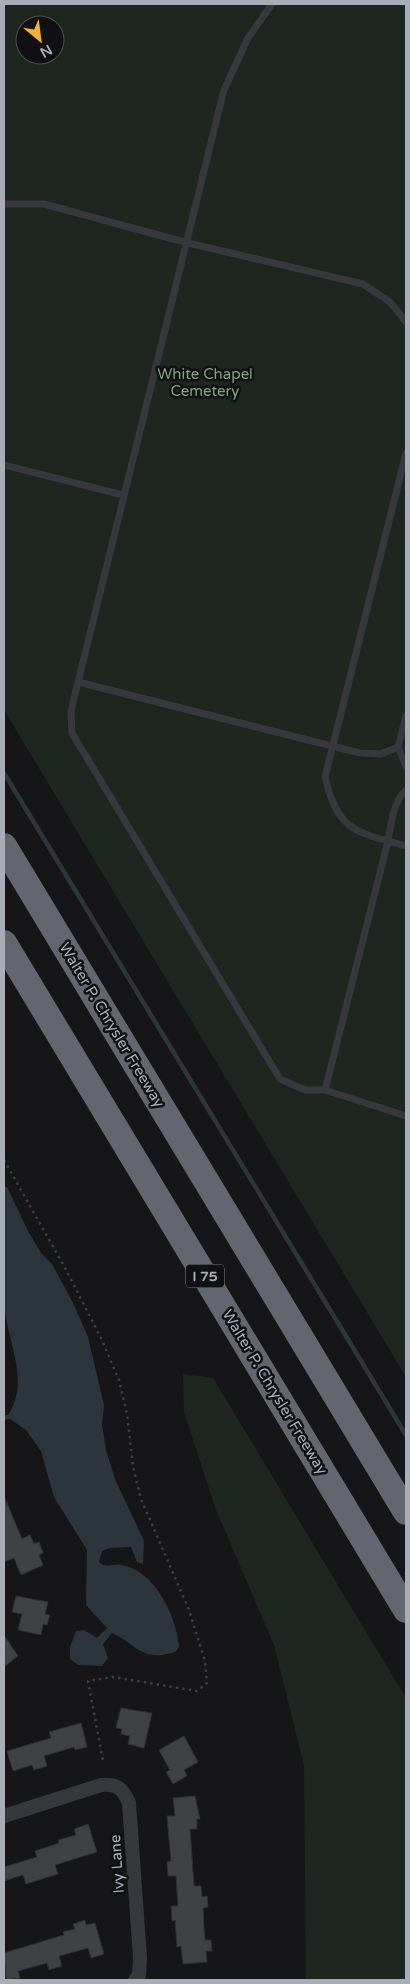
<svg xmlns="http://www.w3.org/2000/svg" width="410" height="1984" viewBox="0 0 410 1984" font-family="'Varela Round',sans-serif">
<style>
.green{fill:#1e261f;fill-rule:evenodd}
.water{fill:#2c353c}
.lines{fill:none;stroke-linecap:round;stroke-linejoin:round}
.stream{stroke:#2c353c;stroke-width:4.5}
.building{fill:#404145;stroke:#303034}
.path{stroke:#3d3f44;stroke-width:2.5;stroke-dasharray:2.5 4;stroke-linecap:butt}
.service{stroke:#37383d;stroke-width:7}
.minor{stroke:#37383d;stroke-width:14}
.motorway{stroke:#63666e;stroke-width:26}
.labels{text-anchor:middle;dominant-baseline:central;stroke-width:5;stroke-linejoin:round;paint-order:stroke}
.shield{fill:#111113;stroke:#7b7e86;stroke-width:1}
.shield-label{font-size:14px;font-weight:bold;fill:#a8adb8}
.park-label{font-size:15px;fill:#7fa381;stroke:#111113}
.street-label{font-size:15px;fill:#a8adb8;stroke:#111113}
</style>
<rect width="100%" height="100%" fill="#161618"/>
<path class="green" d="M4 4H406V1377L4 710ZM25 25H55V55H25Z
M183 1374 213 1378 406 1698V1980H306L304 1766 274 1645 216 1510 184 1412Z"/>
<path class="water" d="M4 1186 7 1187 28 1231 41 1253 52 1264 73 1303 88 1337 104 1405 102 1424 106 1450 115 1479 144 1541 143 1564 137 1562 131 1547 110 1548 102 1551 99 1562C105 1569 113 1563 121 1565 155 1570 176 1616 179 1646 177 1652 174 1653 167 1654 141 1660 133 1642 112 1633L103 1644 108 1658 102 1666 78 1665 70 1659V1647L76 1631 84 1630 97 1638 107 1628 86 1605 87 1550 54 1497 41 1451 26 1430 7 1417C32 1380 6 1341 4 1302 2 1263 4 1224 4 1186Z"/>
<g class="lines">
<path class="stream" d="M4 773 406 1435
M4 1418 7 1417"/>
</g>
<path class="building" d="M4 1496 22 1539 30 1535 34 1544 39 1542 43 1553 39 1555 43 1565 21 1575 14 1558 4 1562Z
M16 1596 48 1602 45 1614 50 1615 47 1625 43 1624 41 1635 18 1630 22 1614 12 1612Z
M4 1635 18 1656 4 1667Z
M121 1708 152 1713 144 1748 128 1744 130 1736 121 1734 122 1729 116 1728Z
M81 1723 87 1747 75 1750 74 1747 44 1756 47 1766 34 1770 32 1765 13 1771 7 1751 51 1738 49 1732Z
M184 1736 198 1762 184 1770 187 1776 173 1784 166 1772 170 1770 159 1750Z
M195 1796 200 1819H197V1829H190L194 1886H201L202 1897 207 1896 208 1907 203 1908 204 1928 205 1940H211L212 1951H206L207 1962 183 1964 181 1946 177 1947 175 1920 172 1921 171 1906H178L176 1876H168L167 1862 171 1861 167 1816H175L173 1798Z
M88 1824 97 1852 55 1865 58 1874 26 1884 23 1875 4 1881V1867L37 1857 35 1851 59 1843 58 1840 76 1835 74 1829Z
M85 1920 86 1925 95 1923 104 1954 91 1958 88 1948 59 1956 62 1966 49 1970 47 1963 18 1971 20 1978 6 1980 4 1953 64 1935 63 1932 75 1929 73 1924Z"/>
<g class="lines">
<path class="path" d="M4 1160 64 1266 101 1338 119 1380 127 1414 133 1467 141 1499 189 1610 205 1661 207 1683 197 1691 113 1677 88 1681 103 1761"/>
<path class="service" d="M272 4 248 38 224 90 71 711 72 733 280 1079 305 1090H325L388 841C391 824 393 802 406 790
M4 204H44L188 243 363 284 390 302 406 322
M406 453 325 777C338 832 356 832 406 846
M4 465 123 495
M78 682 360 753 381 754 398 747
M406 716 398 747 406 766
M325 1090 406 1116"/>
<path class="minor" d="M4 1816 101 1785C117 1783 123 1789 129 1803L140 1958 139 1975 135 1980"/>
<path class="motorway" d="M4 846 406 1512
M4 943 406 1610"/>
</g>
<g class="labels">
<rect class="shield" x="186" y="1264.5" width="38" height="23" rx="4"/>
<g class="shield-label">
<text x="205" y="1276">I 75</text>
</g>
<g class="park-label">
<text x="205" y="374">White Chapel<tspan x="205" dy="17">Cemetery</tspan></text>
</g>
<g class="street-label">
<text transform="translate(112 1025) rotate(59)">Walter P. Chrysler Freeway</text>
<text transform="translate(275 1392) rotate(59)">Walter P. Chrysler Freeway</text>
<text transform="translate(117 1864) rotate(-94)">Ivy Lane</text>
</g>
</g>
<rect width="410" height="1984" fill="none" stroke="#a8adb8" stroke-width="10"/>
<g transform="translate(40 40) rotate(151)"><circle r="24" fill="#111113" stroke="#4d4f55"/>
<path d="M0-4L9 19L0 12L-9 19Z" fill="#f2b134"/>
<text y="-8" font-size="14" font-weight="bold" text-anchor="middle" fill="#a8adb8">N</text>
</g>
</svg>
